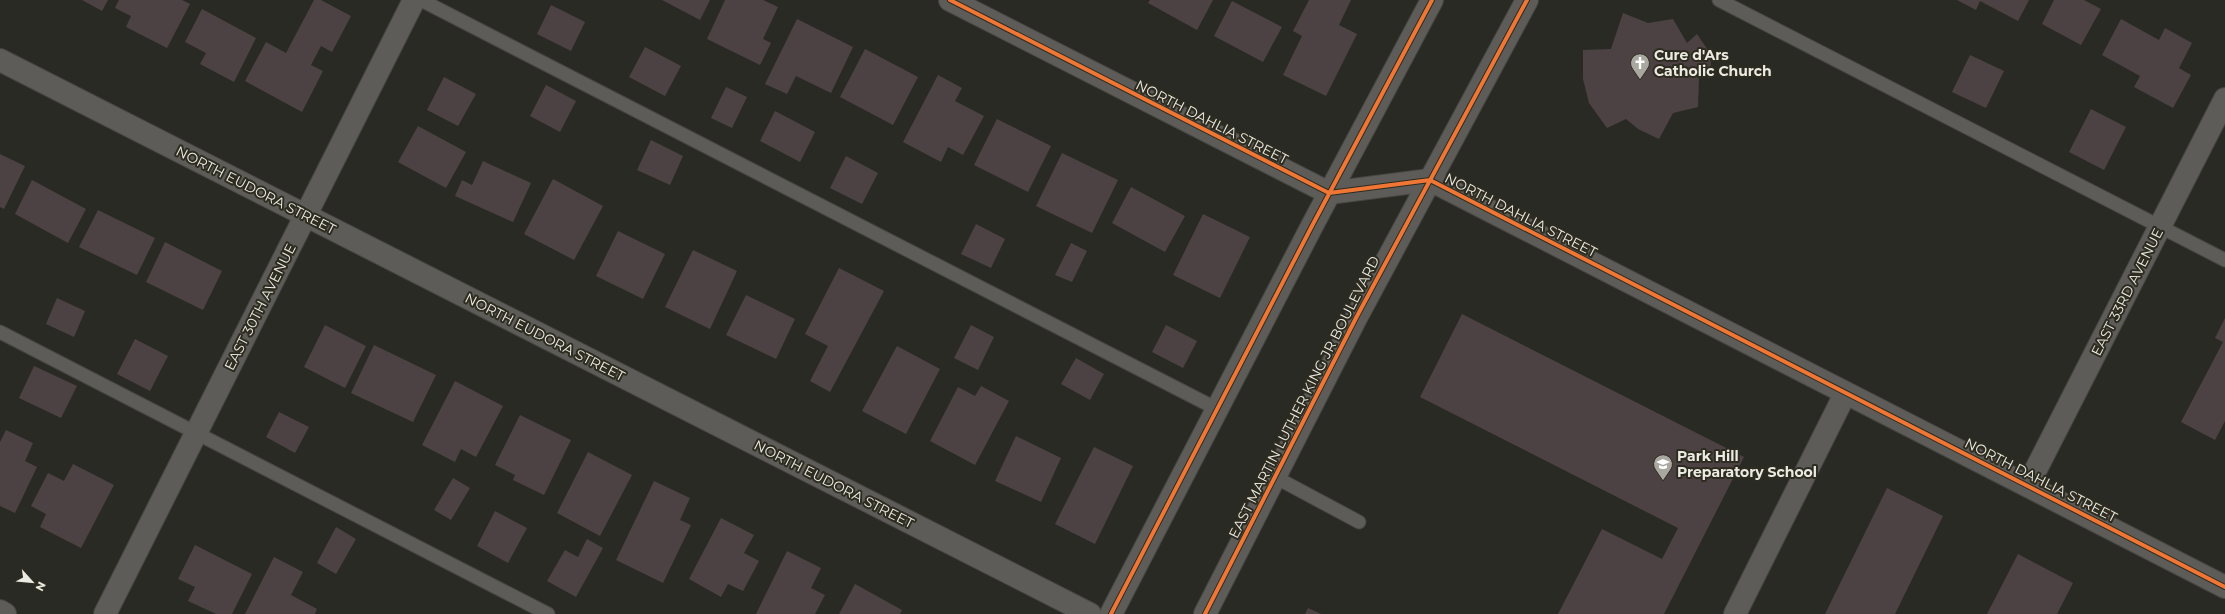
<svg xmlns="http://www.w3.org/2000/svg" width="2225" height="614" viewBox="0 0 2225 614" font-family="Montserrat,sans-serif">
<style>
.building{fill:#4c4243}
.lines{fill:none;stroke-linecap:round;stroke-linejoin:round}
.service-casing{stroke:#464540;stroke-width:15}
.minor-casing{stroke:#464540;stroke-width:24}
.tertiary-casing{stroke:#464540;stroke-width:24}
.secondary-casing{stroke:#464540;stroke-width:24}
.service{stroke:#5d5c58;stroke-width:13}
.minor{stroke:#5d5c58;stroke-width:22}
.tertiary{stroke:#5d5c58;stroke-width:22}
.secondary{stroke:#5d5c58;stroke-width:22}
.cycleway-casing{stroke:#2e2c20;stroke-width:6}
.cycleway{stroke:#f07635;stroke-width:4}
.labels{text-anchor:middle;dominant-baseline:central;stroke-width:4;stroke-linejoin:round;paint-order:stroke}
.poi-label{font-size:14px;font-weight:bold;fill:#ecebe3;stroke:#2e2c20;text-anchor:start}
.street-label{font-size:14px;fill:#ecebe3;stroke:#2e2c20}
</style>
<rect width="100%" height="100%" fill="#2a2a24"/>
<path class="building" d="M82 0H108L102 11Z
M119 0H182L190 4 167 48 126 27 131 16 115 8Z
M314 0H321L351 16 332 52 321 46 311 65 323 71 302 112 245 81 266 42 286 53Z
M662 0H710L700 20Z
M725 0H763L778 7 763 39 771 43 760 65 707 39Z
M1150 0H1213L1197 30 1148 3Z
M1309 0H1351L1339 25 1357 34 1326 96 1283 75 1302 36 1293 31Z
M1957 0H2029L2018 21 1980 1 1976 10Z
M2054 0H2084L2101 9 2081 45 2042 24Z
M1232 1 1282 27 1263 62 1214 36Z
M551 5 585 22 571 51 537 34Z
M202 9 256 38 234 82 200 64 206 53 185 42Z
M1623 13 1648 23 1673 19 1687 43 1697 34 1710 53 1712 78 1699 76 1698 107 1673 113 1659 139 1638 129 1626 119 1607 128 1589 103 1583 79V50L1611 49Z
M797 19 853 47 831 93 796 76 787 94 765 84Z
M2121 19 2159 40 2165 28 2192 43 2179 68 2191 75 2173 108 2134 87 2140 76 2102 55Z
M645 47 681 66 665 96 629 77Z
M865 49 918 77 893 125 840 97Z
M1970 55 2004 71 1986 108 1952 92Z
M938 75 962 88 955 101 984 116 963 155 948 147 941 162 903 142Z
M444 77 476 94 458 126 427 110Z
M546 85 576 101 560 132 530 116Z
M726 87 747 97 732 128 711 118Z
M2091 109 2126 127 2104 170 2069 152Z
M775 111 815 132 800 162 760 141Z
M997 119 1051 146 1028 192 974 165Z
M418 126 466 152 446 188 398 162Z
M651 140 683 156 670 185 637 170Z
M1062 153 1118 180 1092 233 1036 206Z
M0 154 25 166 4 209 0 207Z
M846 156 878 173 862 204 830 188Z
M483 161 531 183 513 222 455 196 462 180 472 185Z
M553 179 603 206 574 260 524 234Z
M32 180 86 209 68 243 15 214Z
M1131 187 1185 216 1165 252 1112 223Z
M98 210 155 238 137 275 79 247Z
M1203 214 1250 237 1220 298 1173 275Z
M976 224 1005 239 991 268 961 254Z
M618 231 665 254 643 299 596 276Z
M165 242 222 271 203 310 146 282Z
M1071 243 1087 251 1072 282 1055 275Z
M693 250 737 271 710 329 665 307Z
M839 268 884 291 830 392 810 381 828 346 805 334Z
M746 295 795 319 776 359 726 335Z
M57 298 85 311 74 337 46 324Z
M1462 314 1744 457 1664 614H1558L1602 529 1662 559 1678 528 1420 397Z
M2225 318V421L2215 440 2181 422 2223 342 2215 338Z
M325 325 366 346 345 388 304 367Z
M971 325 994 337 978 370 954 358Z
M1166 325 1197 341 1183 368 1152 352Z
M135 339 168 356 150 391 117 374Z
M374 345 436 375 413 422 351 393Z
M897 346 940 369 906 434 862 411Z
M1076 358 1104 374 1090 400 1061 384Z
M34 366 77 386 61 418 19 398Z
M455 381 503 406 476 457 461 449 455 462 422 445Z
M981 386 1009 401 975 465 930 441 958 387 975 396Z
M279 412 309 427 295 453 266 437Z
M520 415 571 440 544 495 513 480 515 475 495 465Z
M6 430 33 443 25 461 37 467 15 513 0 506V442Z
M1016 436 1061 458 1041 502 995 481Z
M1094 447 1133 466 1095 544 1055 524Z
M588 452 632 475 600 536 557 513Z
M73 464 114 485 81 548 40 527 46 514 31 506 48 473 64 481Z
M453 478 470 488 451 520 434 510Z
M654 481 690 498 680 520 691 525 663 583 616 560Z
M1887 488 1943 516 1895 614H1825Z
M495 511 527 528 508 563 477 546Z
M721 518 754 535 744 553 759 561 743 591 728 584 721 597 689 579Z
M336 527 356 539 336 574 317 563Z
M587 539 603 548 576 597 547 581 565 550 578 557Z
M195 545 252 574 232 614H216L188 601 195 587 178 579Z
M787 551 821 568 811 588 825 595 815 614H756Z
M2018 554 2073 583 2057 614H1987Z
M274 557 303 572 291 595 317 609 315 614H245Z
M855 584 902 610 900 614H839Z
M1308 608 1321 614H1305Z"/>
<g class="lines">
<defs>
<path id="service" d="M421 0 1217 409
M1719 0 2225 260
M0 332 548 614
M1275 477 1359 522"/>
<path id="minor" d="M950 0 1329 193
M0 60 1090 614
M2028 485 2225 99
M0 611 5 614
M105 614 414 0
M1735 614 1845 394"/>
<path id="tertiary" d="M1329 193 1430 180 2225 587"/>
<path id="secondary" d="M1111 614 1313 224 1432 0
M1205 614 1356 318 1527 0"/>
</defs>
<use href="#service" class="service-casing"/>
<use href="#minor" class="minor-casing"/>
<use href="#tertiary" class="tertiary-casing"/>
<use href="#secondary" class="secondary-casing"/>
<use href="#service" class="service"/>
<use href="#minor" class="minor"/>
<use href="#tertiary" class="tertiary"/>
<use href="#secondary" class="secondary"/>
<defs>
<path id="cycleway" d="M950 0 1329 193 1430 180 2225 587
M1111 614 1313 224 1432 0
M1205 614 1356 318 1527 0"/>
</defs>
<use href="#cycleway" class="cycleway-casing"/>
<use href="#cycleway" class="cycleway"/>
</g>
<defs>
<symbol id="church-pin" viewBox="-11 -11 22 30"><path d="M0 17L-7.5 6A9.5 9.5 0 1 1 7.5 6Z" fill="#a8a7a0" stroke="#2e2c20"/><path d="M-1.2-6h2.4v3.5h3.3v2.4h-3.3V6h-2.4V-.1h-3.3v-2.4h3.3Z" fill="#fff"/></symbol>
<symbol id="school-pin" viewBox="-11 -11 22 30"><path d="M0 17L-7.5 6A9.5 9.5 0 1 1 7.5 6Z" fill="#a8a7a0" stroke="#2e2c20"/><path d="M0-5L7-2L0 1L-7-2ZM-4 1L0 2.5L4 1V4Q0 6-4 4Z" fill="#fff"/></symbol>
</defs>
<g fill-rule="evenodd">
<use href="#church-pin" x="1629" y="52" width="22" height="30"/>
<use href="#school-pin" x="1652" y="453" width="22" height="30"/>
</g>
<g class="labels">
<g class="poi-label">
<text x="1654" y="55">Cure d'Ars<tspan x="1654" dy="16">Catholic Church</tspan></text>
<text x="1677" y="456">Park Hill<tspan x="1677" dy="16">Preparatory School</tspan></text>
</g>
<g class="street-label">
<text transform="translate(1212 122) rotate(27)">NORTH DAHLIA STREET</text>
<text transform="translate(256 190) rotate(27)">NORTH EUDORA STREET</text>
<text transform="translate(1521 215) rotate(27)">NORTH DAHLIA STREET</text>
<text transform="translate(2127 292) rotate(-63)">EAST 33RD AVENUE</text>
<text transform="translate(260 307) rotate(-63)">EAST 30TH AVENUE</text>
<text transform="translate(545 337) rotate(27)">NORTH EUDORA STREET</text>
<text transform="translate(1304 397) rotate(-63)">EAST MARTIN LUTHER KING JR BOULEVARD</text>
<text transform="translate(2041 480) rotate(27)">NORTH DAHLIA STREET</text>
<text transform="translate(834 484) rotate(27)">NORTH EUDORA STREET</text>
</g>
</g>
<g transform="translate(32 582) rotate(117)" stroke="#2e2c20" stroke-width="3" paint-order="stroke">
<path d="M0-3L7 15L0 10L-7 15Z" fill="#ecebe3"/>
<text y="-6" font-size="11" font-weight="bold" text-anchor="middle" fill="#ecebe3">N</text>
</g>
</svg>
